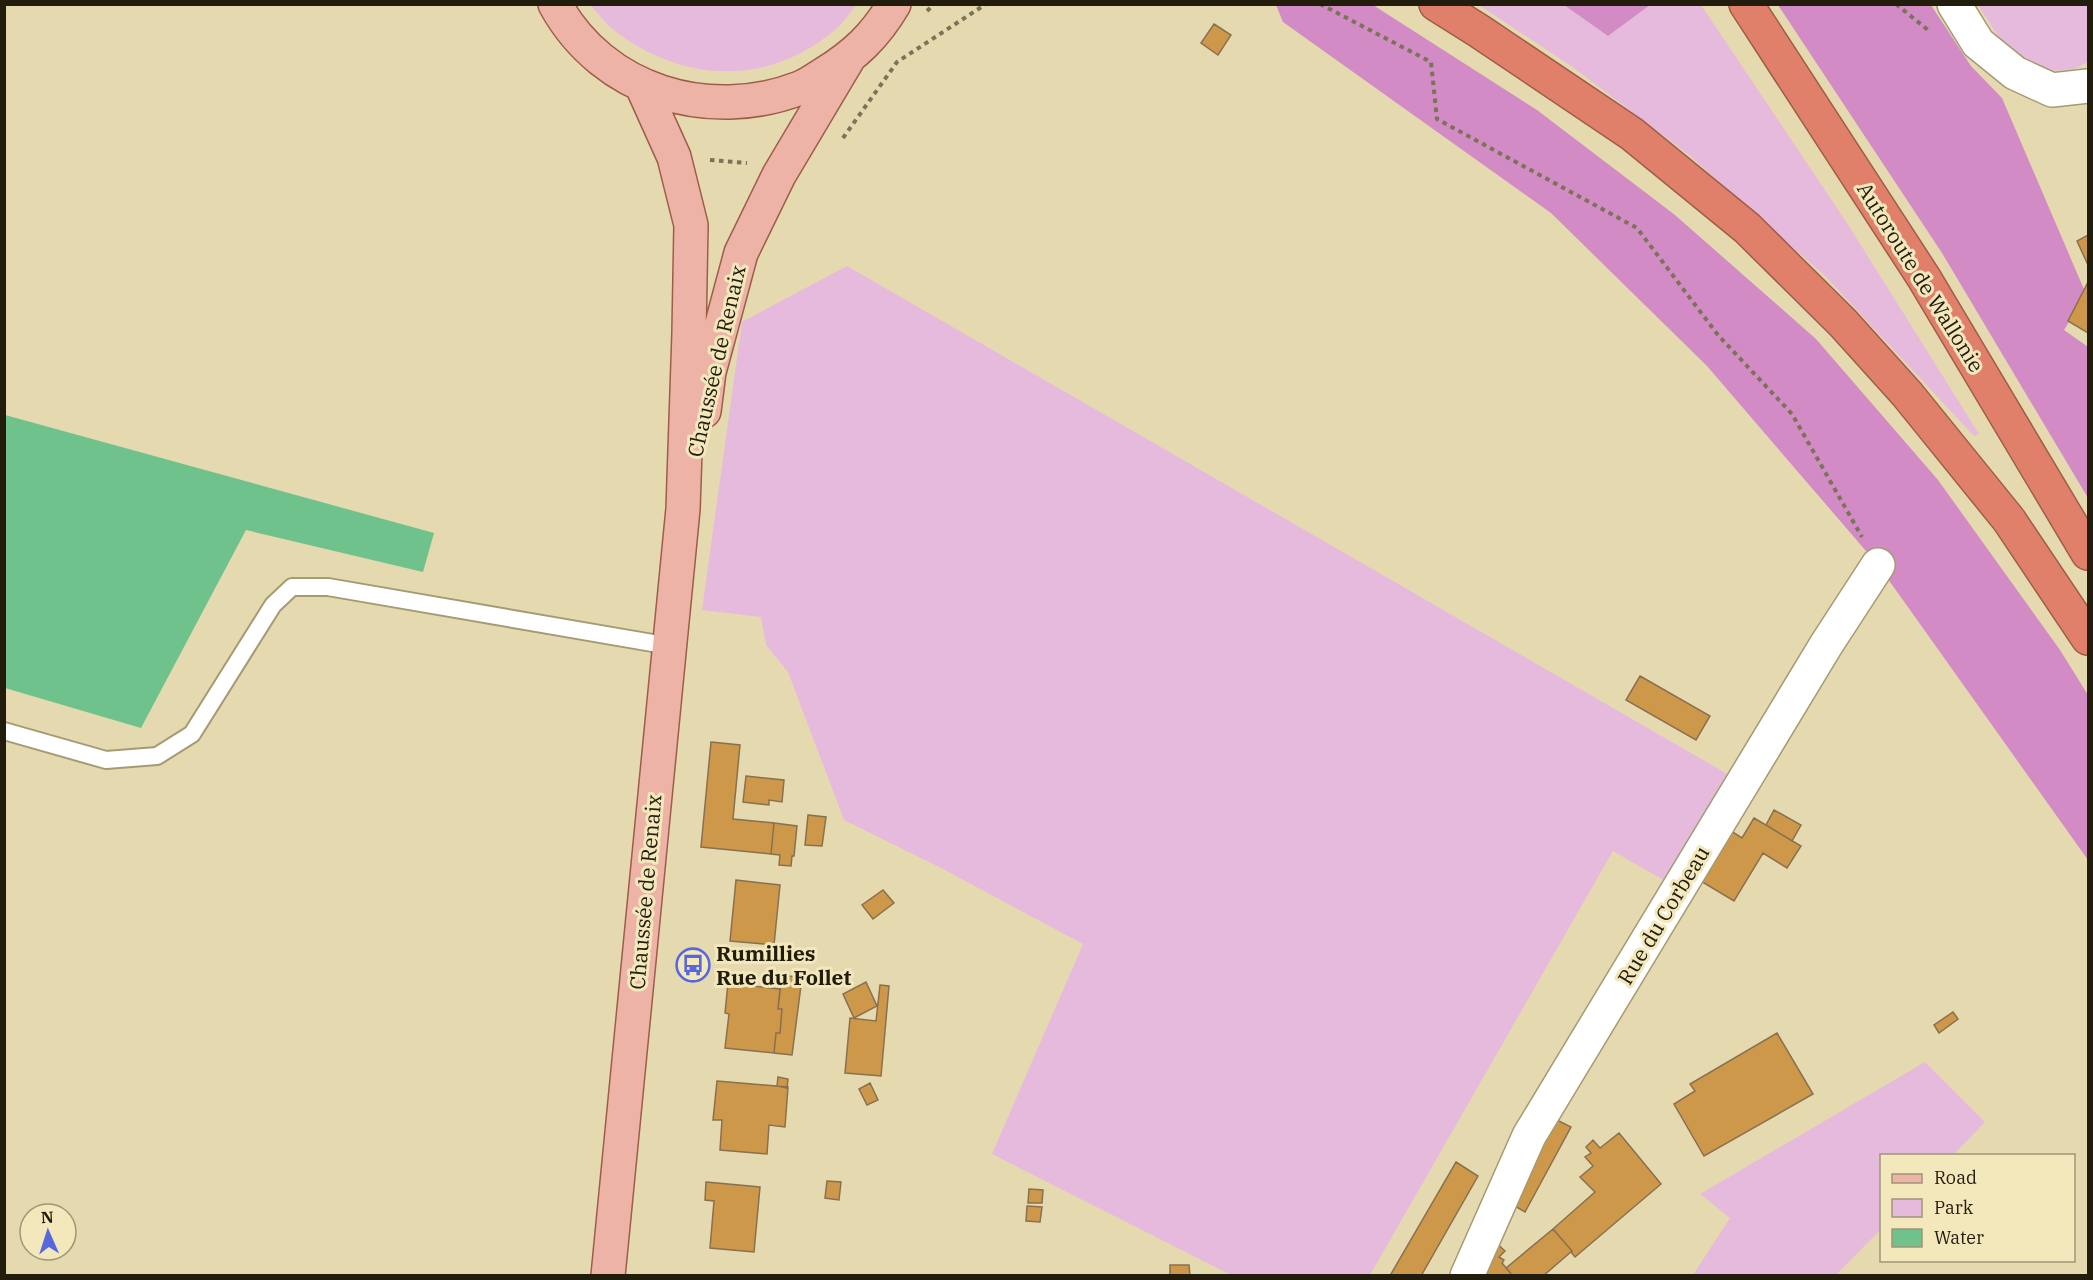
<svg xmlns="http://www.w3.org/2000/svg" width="2093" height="1280" viewBox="0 0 2093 1280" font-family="'IBM Plex Serif',serif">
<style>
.green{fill:#e6badd}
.forest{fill:#d28bc4}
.water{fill:#6fc28b}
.building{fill:#ce984b;stroke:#89704f;stroke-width:1.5}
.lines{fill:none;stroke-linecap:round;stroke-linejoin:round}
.service-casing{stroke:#a59a72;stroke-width:20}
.minor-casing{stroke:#a59a72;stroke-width:36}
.primary-casing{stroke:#9e5d49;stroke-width:36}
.motorway-casing{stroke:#9e5d49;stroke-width:36}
.path{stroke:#7b7357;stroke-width:4;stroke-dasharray:4.5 4.5;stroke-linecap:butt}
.service{stroke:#fff;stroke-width:16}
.minor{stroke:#fff;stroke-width:33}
.primary{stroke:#edb3a6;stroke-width:33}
.motorway{stroke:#e1806a;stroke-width:33}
.labels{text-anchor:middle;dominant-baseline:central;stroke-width:6;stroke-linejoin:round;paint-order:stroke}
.street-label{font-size:21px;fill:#211c0c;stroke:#f3e7bc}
.poi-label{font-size:21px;font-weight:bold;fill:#211c0c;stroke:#f3e7bc;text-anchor:start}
</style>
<rect width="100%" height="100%" fill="#e5d9b0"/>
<path class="green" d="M590 5H857C850 12 844 22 836 29 770 85 688 84 619 34 608 27 599 14 590 5Z
M1479 5H1564L1608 36 1650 5H1701L1847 223 1979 434 1974 436 1825 276 1689 155 1574 68Z
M1978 5H2088V62L2074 69 2040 72 2003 44Z
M847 266 1743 783 1679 889 1613 851 1370 1275H1231L992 1154 1083 944 941 868 844 820 788 672 766 645 761 617 702 610 742 322Z
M1925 1062 1985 1122 1953 1155 1882 1156 1881 1229 1836 1275H1693L1730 1218 1700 1194Z"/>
<path class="forest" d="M1276 5H1373L1537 110 1675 215 1816 339 1938 480 2060 650 2088 695V860L1878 565 1707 366 1551 213 1283 22Z
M1564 5H1650L1608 36Z
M1778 5H1931L1971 66 2002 98 2086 294 2064 330 2088 347V498L1942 253Z"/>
<path class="water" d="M5 415 434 533 423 572 246 530 141 728 5 688Z"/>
<path class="building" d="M1214 24 1231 35 1218 55 1201 43Z
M2088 235V265L2077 241Z
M2088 282V333L2068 321Z
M1640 676 1710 716 1696 740 1626 700Z
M711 742 740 745 733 819 774 823 771 854 701 847Z
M746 776 784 780 782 802 769 800V805L743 802Z
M1774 810 1801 825 1792 841 1766 825Z
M808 815 826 817 822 846 805 845Z
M1754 818 1801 846 1787 868 1763 853 1734 901 1694 877 1725 827 1742 838Z
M774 823 797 826 794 856H792L791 866 779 865 780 855 771 854Z
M736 880 780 885 774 945 730 941Z
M883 890 894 903 873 919 862 905Z
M782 975 802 978 792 1055 774 1053 776 1033H780L782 1009H778Z
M866 982 877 1006 854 1018 843 994Z
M728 983 780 989 778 1009H782L780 1033H776L774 1053 725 1048 729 1014 725 1013Z
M880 985 889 986 881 1076 845 1073 850 1018 876 1021Z
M1953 1012 1958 1019 1939 1033 1934 1025Z
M1777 1033 1813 1094 1704 1156 1674 1104 1695 1091 1690 1084Z
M778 1077 788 1079 787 1088 777 1086Z
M717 1081 788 1087 785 1127 769 1125 767 1154 720 1150 722 1120H713Z
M870 1083 878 1100 867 1105 859 1089Z
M1547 1115 1571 1127 1525 1212 1501 1198Z
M1619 1133 1661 1184 1575 1257 1571 1252 1572 1251 1553 1229 1595 1192 1580 1177 1593 1166 1585 1157 1591 1153 1586 1147 1593 1140 1600 1148Z
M1456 1162 1478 1176 1421 1276H1394L1391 1274Z
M827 1181 841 1182 839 1200 825 1198Z
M706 1182 760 1187 754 1252 710 1248 714 1201 705 1200Z
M1029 1189 1043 1190 1042 1203H1028Z
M1027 1206 1042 1207 1040 1222 1026 1221Z
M1553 1229 1572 1251 1543 1276H1513L1506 1268Z
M1489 1236 1505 1251 1499 1257 1504 1260 1502 1263 1513 1276H1473Z
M1170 1265H1189L1190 1276H1170Z"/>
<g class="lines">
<defs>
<path id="service" d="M4 731 106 760 157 756 192 734 273 605 292 587H328L670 646"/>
<path id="minor" d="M1954 4 1978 43 2015 73 2052 90 2088 86
M1467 1276 1529 1136 1826 645 1878 565"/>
<path id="primary" d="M555 4C603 92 709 123 800 88 808 85 816 79 824 74 855 55 875 36 894 4
M704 411 709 372 741 253 779 175 848 59
M608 1276 683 509 689 333 691 225 674 157 642 86"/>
<path id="motorway" d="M1436 4 1479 31 1632 134 1747 228 1843 323 1907 394 2009 520 2088 638
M1746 4 1924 278 2088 553"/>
</defs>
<use href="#service" class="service-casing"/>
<use href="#minor" class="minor-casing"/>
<use href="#primary" class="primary-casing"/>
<use href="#motorway" class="motorway-casing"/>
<path class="path" d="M1320 4 1431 62 1437 119 1637 228 1718 335 1792 414 1862 537
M1896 4 1928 30
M927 11 934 4
M843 138 897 62 986 4
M710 160 747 163"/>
<use href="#service" class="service"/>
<use href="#minor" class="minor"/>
<use href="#primary" class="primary"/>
<use href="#motorway" class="motorway"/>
</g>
<defs>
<symbol id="bus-ring" viewBox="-11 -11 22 22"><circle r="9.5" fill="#f3e7bc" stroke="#5967de" stroke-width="1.5"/><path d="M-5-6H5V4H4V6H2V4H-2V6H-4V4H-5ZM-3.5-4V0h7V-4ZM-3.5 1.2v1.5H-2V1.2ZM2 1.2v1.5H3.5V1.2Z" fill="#5967de"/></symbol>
</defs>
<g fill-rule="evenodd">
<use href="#bus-ring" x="674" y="946" width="38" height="38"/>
</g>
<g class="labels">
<g class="street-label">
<text transform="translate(1921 277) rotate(58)">Autoroute de Wallonie</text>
<text transform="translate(716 361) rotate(-77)">Chaussée de Renaix</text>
<text transform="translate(645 892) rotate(-85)">Chaussée de Renaix</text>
<text transform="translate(1663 915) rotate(-59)">Rue du Corbeau</text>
</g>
<g class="poi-label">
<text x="716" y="953">Rumillies<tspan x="716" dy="24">Rue du Follet</tspan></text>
</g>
</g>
<rect width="2093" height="1280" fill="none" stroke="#211c0c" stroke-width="12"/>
<rect x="1880" y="1154" width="195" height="108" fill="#f3e7bc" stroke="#9f9676" stroke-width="1.5"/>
<rect x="1892" y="1174" width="30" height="9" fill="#edb3a6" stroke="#9f9676" stroke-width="1.5"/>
<text x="1934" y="1184" font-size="18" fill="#211c0c">Road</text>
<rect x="1892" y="1199" width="30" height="18" fill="#e6badd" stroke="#9f9676" stroke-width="1.5"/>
<text x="1934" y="1214" font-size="18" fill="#211c0c">Park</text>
<rect x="1892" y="1229" width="30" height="18" fill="#6fc28b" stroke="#9f9676" stroke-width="1.5"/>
<text x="1934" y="1244" font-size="18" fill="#211c0c">Water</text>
<g transform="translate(48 1232) rotate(357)"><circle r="28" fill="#f3e7bc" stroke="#9f9676" stroke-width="1.5"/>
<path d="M0-4.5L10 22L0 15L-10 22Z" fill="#5967de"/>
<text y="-9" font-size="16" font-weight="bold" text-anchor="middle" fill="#211c0c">N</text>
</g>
</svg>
